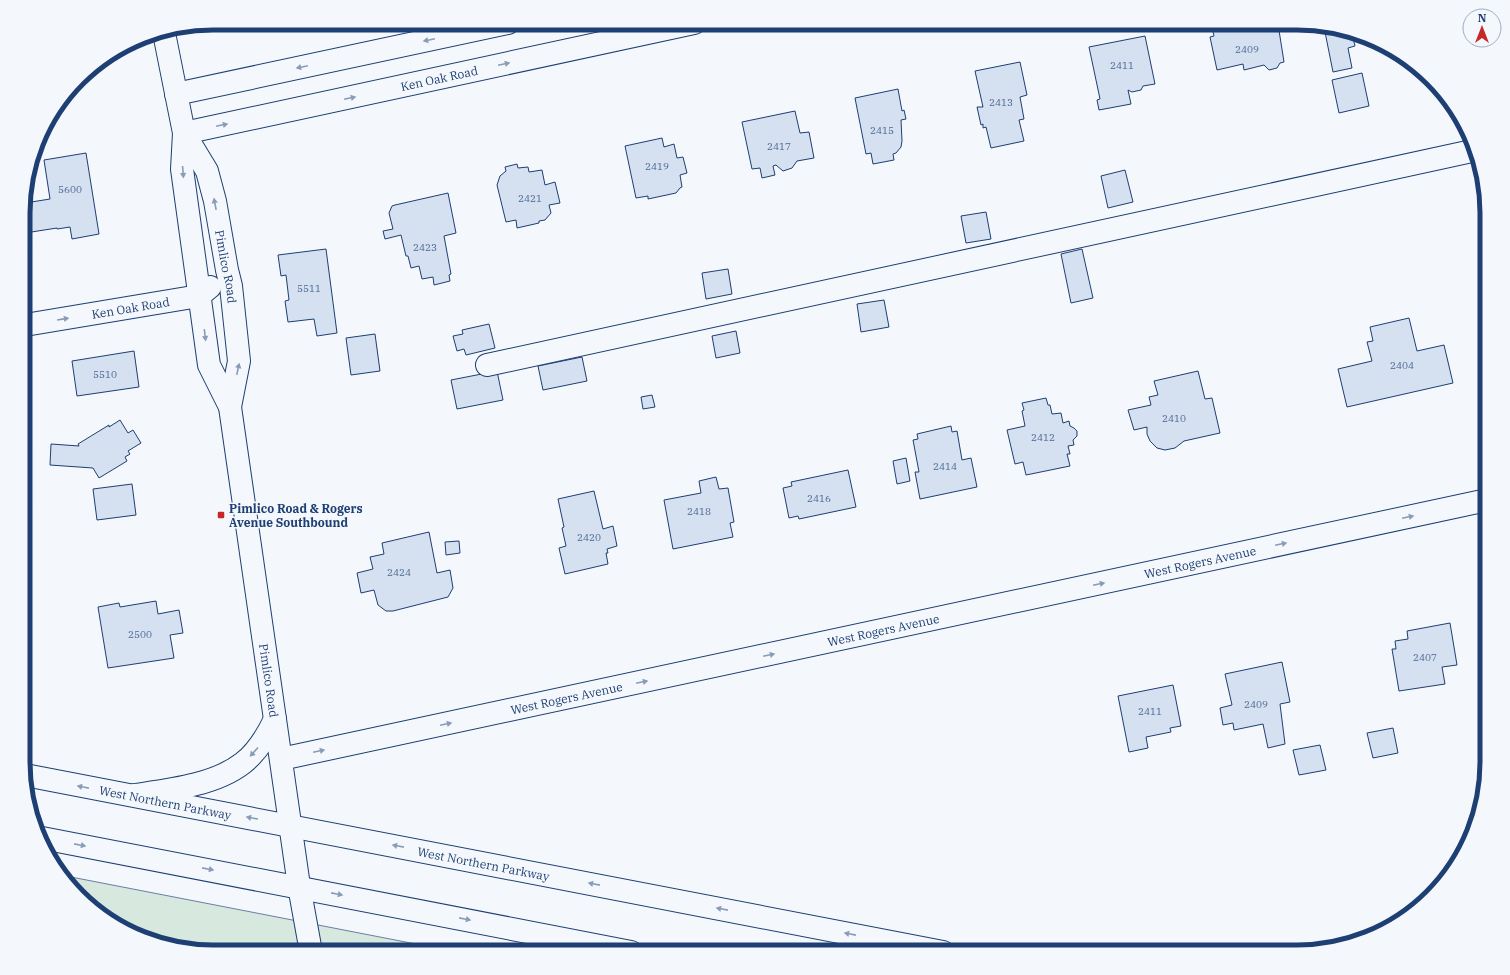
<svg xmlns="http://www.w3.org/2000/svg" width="1510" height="975" viewBox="0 0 1510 975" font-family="'IBM Plex Serif',serif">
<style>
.green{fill:#d7e8df;stroke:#687fa3}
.building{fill:#d5e0f0;stroke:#1d3f73}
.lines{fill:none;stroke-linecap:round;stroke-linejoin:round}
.minor-casing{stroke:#1d3f73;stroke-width:24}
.major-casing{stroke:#1d3f73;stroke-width:24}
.minor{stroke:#f4f7fb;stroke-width:22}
.major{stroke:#f4f7fb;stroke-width:22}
.oneway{fill:#889bb7}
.poi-dot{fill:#c62828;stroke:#f4f7fb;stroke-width:1.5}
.labels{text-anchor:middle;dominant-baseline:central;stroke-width:3;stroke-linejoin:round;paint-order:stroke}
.number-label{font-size:10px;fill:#4b6792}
.street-label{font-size:12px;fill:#1d3f73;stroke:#f4f7fb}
.poi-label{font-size:12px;font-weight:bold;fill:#1d3f73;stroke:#f4f7fb;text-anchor:start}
.rim{fill:none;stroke:#1d3f73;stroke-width:5}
</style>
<rect width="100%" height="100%" fill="#f4f7fb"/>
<path class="green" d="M66 876 457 952H213L152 942 107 920Z"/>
<path class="building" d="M1211 23H1260L1261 28 1278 24 1284 62 1280 63 1277 68 1269 70 1264 65 1244 70 1243 64 1217 70 1210 37 1214 36Z
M1324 27 1355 33H1352L1355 46 1348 48 1352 68 1333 72Z
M1145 36 1155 84 1143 86 1141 90 1132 92 1128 90 1131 104 1099 110 1097 100 1100 99 1089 47Z
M1020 62 1027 95 1020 97 1024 119 1019 120 1024 141 991 148 986 127 983 128V124L981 125 977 107H983L975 71Z
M1362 73 1369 106 1339 113 1332 80Z
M898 89 902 111 904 110 906 119 901 120 902 141 901 147 896 153 893 154 894 160 873 164 871 153 866 154 855 98Z
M795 111 800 133 809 132 814 158 797 161 792 168 783 171 776 165 773 166 775 175 762 178 760 168 752 169 742 122Z
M662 138 664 147 674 144 677 158 683 157 687 173 680 175 682 187 680 188 676 193 648 199V196L636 198 625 146Z
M86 153 99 234 72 239 70 227 57 229V228L25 233V203L50 199 44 160Z
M517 164 518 168 528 167 529 172 542 170 545 185 555 182 560 203 549 205 551 213 545 220 539 221V223L517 228 516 220 506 222 497 185 500 176 506 171 505 167Z
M1125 170 1133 202 1108 208 1101 176Z
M448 193 456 233 444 236 451 274 449 275 450 281 434 285 433 277 422 279 419 266 411 268 408 256H406L401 235 385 239 383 231 393 229 389 213 392 206 395 205Z
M986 212 991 239 966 243 961 216Z
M326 249 337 333 317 336 314 319 288 322 285 301 289 300 286 275 281 276 278 255Z
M1082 249 1093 298 1071 303 1061 254Z
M728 269 732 294 706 299 702 273Z
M884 300 889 327 861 332 857 304Z
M1409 318 1417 351 1444 345 1453 383 1347 407 1338 369 1372 361 1367 342 1373 341 1370 327Z
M489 324 495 348 466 355 464 349 457 351 453 336 463 334 462 330Z
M736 331 740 353 716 358 712 336Z
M375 334 380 371 351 375 346 338Z
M134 351 139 387 77 396 72 361Z
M582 357 587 381 543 390 538 366Z
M497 371 503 400 457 409 451 380Z
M1198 371 1205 399 1212 398 1220 433 1184 441 1175 448 1165 450 1157 448 1150 441 1147 434V427L1134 430 1128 410 1151 405 1149 397 1158 395 1154 381Z
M652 395 655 407 643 409 641 397Z
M1046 398 1048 405H1050L1052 414 1061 413 1063 423 1069 421 1070 426 1074 428 1077 431V436L1073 440 1074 445 1068 446 1070 454H1067L1070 466 1026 475 1023 462 1015 464 1007 430 1025 426 1022 411 1024 410 1022 403Z
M120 420 128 433 133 430 141 443 128 451 130 454 125 457 127 461 99 478 93 468 50 465 51 444 79 446 78 444 109 425V427Z
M951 426 952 432 957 431 962 460 971 458 977 487 920 499 915 472H919L913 440 918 439 917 434Z
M906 458 910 481 897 484 893 461Z
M848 470 856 507 799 519 798 516 789 518 783 488 792 486 791 482Z
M716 477 719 489 728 488 734 522 730 523 733 537 673 549 664 500 701 493 699 481Z
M132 484 136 515 97 520 93 489Z
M594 491 603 529 613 526 617 546 607 549 608 553H606L608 564 565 574 559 548 566 546 562 528 564 527 558 499Z
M429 532 437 573 450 570 453 588 448 597 393 611H386L378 605 374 590 361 593 357 573 373 569 370 557 384 554 382 543Z
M459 541 460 553 446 555 445 542Z
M156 601 158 614 179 610 183 633 170 635 174 658 108 668 98 607 119 603 120 607Z
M1450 623 1457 665 1442 667 1445 684 1399 691 1392 649H1396L1395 641 1408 639 1407 631Z
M1282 662 1290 702 1280 704 1285 744 1268 748 1263 724 1234 730 1233 723 1223 725 1220 708 1232 705 1225 674Z
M1173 685 1181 726 1170 728 1171 732 1146 737 1148 748 1129 752 1118 696Z
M1393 728 1398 753 1373 758 1367 733Z
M1320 745 1326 770 1299 775 1293 750Z"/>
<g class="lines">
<defs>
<g id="minor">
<path id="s1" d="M164 33 184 133 182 169 209 365 230 407 299 886 311 952"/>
<path d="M176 94 508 23"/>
<path id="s2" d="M184 133 694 23"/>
<path id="s3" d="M184 133 207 171 215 201 227 270 231 286 239 361 230 407"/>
<path id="s4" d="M25 325 199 296 210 287"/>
<path d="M487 365 1472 151"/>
<path id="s5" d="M281 759 1487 500"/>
<path d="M135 795C169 790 215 785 243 763 257 752 267 736 275 719"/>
</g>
<g id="major">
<path id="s6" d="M25 775 943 952"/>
<path d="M42 838 631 952"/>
</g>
</defs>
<use href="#minor" class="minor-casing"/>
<use href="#major" class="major-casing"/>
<use href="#minor" class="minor"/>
<use href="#major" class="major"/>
</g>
<defs><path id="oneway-solid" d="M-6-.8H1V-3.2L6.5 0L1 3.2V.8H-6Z"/></defs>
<g class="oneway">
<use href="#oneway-solid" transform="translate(429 40) rotate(168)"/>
<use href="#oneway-solid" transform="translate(504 64) rotate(-12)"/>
<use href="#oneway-solid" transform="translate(302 67) rotate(168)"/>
<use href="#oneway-solid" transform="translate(350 98) rotate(-12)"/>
<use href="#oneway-solid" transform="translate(222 125) rotate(-12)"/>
<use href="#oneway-solid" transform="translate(183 172) rotate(86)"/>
<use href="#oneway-solid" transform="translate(215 204) rotate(-101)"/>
<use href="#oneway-solid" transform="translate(63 319) rotate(-9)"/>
<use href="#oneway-solid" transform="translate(205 335) rotate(83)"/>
<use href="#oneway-solid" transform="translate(238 369) rotate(-78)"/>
<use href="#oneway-solid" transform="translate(1408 517) rotate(-12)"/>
<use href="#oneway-solid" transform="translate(1281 544) rotate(-12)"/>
<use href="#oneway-solid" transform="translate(1099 584) rotate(-12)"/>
<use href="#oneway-solid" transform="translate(769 655) rotate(-12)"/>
<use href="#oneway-solid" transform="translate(642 682) rotate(-12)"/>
<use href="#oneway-solid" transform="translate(446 724) rotate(-12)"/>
<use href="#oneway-solid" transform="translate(319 751) rotate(-12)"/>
<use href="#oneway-solid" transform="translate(254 752) rotate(132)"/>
<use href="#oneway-solid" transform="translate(83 787) rotate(-169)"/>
<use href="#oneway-solid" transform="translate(252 818) rotate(-170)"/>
<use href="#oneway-solid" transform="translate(80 845) rotate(11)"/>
<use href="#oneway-solid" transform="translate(398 846) rotate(-169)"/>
<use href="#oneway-solid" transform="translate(208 869) rotate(11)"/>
<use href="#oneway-solid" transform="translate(594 884) rotate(-169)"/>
<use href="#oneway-solid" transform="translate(337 894) rotate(11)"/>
<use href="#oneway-solid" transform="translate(722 909) rotate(-169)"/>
<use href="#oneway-solid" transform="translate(465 919) rotate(11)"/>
<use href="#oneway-solid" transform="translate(850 934) rotate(-169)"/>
</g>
<rect class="poi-dot" x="217" y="511" width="8" height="8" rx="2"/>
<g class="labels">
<g class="number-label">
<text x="1247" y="49">2409</text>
<text x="1122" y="65">2411</text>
<text x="1001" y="102">2413</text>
<text x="882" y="130">2415</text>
<text x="779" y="146">2417</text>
<text x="657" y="166">2419</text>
<text x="70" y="189">5600</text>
<text x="530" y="198">2421</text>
<text x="425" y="247">2423</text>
<text x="309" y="288">5511</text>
<text x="1402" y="365">2404</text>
<text x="105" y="374">5510</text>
<text x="1174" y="418">2410</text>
<text x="1043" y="437">2412</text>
<text x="945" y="466">2414</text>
<text x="819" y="498">2416</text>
<text x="699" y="511">2418</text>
<text x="589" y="537">2420</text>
<text x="399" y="572">2424</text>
<text x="140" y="634">2500</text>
<text x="1425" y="657">2407</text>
<text x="1256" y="704">2409</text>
<text x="1150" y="711">2411</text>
</g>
<g class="street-label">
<text stroke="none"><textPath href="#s2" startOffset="261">Ken Oak Road</textPath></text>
<text stroke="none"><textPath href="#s3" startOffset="142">Pimlico Road</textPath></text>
<text stroke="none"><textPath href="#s4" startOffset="107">Ken Oak Road</textPath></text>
<text stroke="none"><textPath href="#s5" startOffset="940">West Rogers Avenue</textPath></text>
<text stroke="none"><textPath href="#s5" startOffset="616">West Rogers Avenue</textPath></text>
<text stroke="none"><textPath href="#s1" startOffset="659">Pimlico Road</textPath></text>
<text stroke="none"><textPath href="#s5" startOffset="292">West Rogers Avenue</textPath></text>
<text stroke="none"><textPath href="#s6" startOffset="143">West Northern Parkway</textPath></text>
<text stroke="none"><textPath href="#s6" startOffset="467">West Northern Parkway</textPath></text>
</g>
<g class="poi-label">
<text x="229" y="508">Pimlico Road &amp; Rogers<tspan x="229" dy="14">Avenue Southbound</tspan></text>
</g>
</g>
<path d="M0 0H1510V975H0ZM213 30H1297A183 183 0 0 1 1480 213V762A183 183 0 0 1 1297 945H213A183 183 0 0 1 30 762V213A183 183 0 0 1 213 30Z" fill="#f4f7fb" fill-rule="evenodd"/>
<path class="rim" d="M213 30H1297A183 183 0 0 1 1480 213V762A183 183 0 0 1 1297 945H213A183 183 0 0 1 30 762V213A183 183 0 0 1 213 30Z"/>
<g transform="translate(1482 28)"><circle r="19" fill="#f4f7fb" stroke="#9eadc5"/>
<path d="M0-3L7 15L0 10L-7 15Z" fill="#c62828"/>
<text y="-6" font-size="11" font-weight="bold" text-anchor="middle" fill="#1d3f73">N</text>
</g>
</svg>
